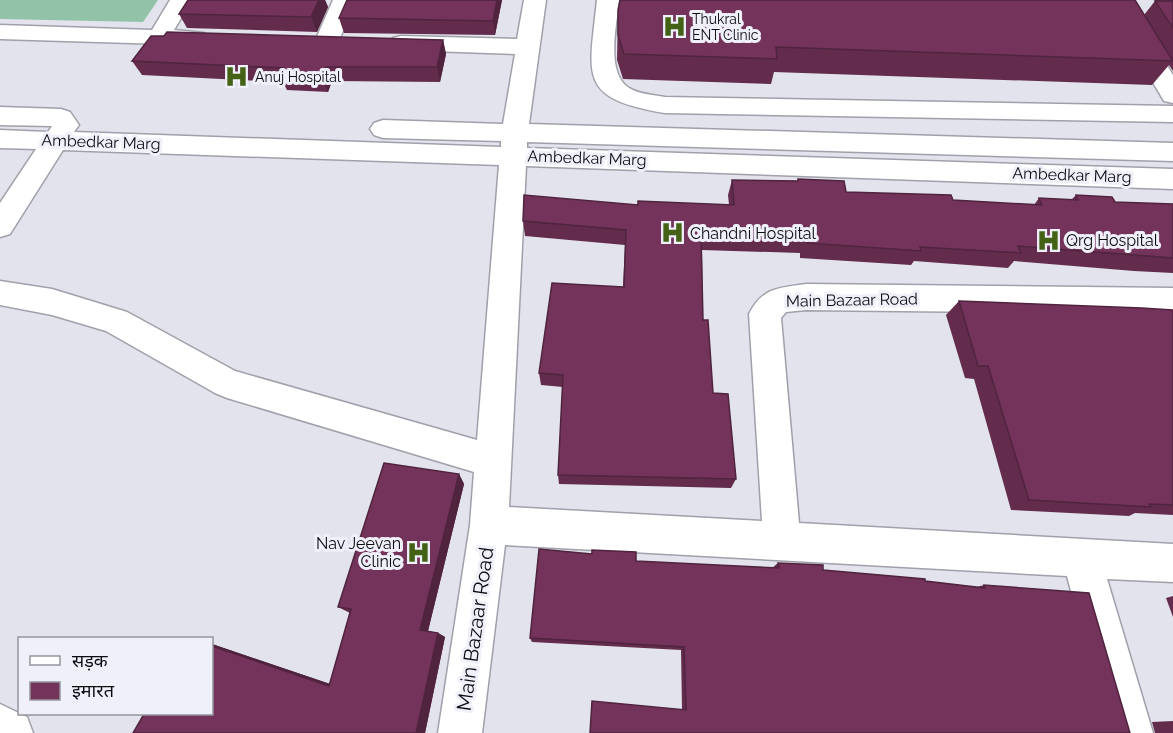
<svg xmlns="http://www.w3.org/2000/svg" width="1173" height="733" viewBox="0 0 1173 733" font-family="Raleway,'Noto Sans Devanagari',sans-serif">
<style>
.green{fill:#92c2a8}
.lines{fill:none;stroke-linecap:round;stroke-linejoin:round}
.minor-casing{stroke:#9fa0aa;stroke-width:3}
.minor{fill:#fff;fill-rule:evenodd}
.wall{fill:#632c4d}
.shaded-wall{fill:#50243f}
.building{fill:#73335a;stroke:#50243f;stroke-width:1.5}
.labels{text-anchor:middle;dominant-baseline:central;stroke-width:6;stroke-linejoin:round;paint-order:stroke}
.far-poi-label{font-size:14px;fill:#0c0c0f;stroke:#eff0fa;text-anchor:start}
.street-label{font-size:16px;fill:#0c0c0f;stroke:#eff0fa}
.poi-label{font-size:16px;fill:#0c0c0f;stroke:#eff0fa;text-anchor:start}
.near-street-label{font-size:20px;fill:#0c0c0f;stroke:#eff0fa}
</style>
<rect width="100%" height="100%" fill="#e2e3ed"/>
<path class="green" d="M0 0H158L143 22 0 19Z"/>
<g class="lines">
<defs>
<path id="minor" d="M170 0H192L174 30 204 33 208 38 204 43 196 45 0 39V25L152 30Z
M333 0H355L339 41 335 46 327 48 319 46 315 41Z
M524 0H546L529 124 1173 143V161L527 142V148L1173 169V189L526 166 509 507 762 521 749 314C763 287 779 288 806 284L1173 288V314L806 310 786 312 781 318 799 523 1173 544V582L1107 579 1153 733H1109L1067 576 505 545 482 733H438L470 525 474 472 227 398 215 393 106 331 52 315 0 305V281L52 289 127 312 235 371 477 440 499 165 63 150 10 234 0 237V203L36 149 0 148V130L48 132 52 126 0 125V107L61 109 70 112 79 125 74 132 501 147V141L383 138 374 135 370 129 374 123 383 120 503 124 515 54 401 50 393 48 389 43 393 38 401 36 517 39Z
M597 0H619C617 24 605 73 629 88 639 94 653 95 665 97L1173 106V122L665 113C577 98 589 77 597 0Z
M1104 0H1126L1173 75V103L1164 101Z
M0 704 27 717 33 733H0Z"/>
</defs>
<use href="#minor" class="minor-casing"/>
<use href="#minor" class="minor"/>
</g>
<path class="wall" d="M188 0H325L328 7 317 32 187 28 179 14Z
M347 0H502L495 35 344 33 339 18Z
M1155 0H1173V71L1169 65 1152 85 774 72 771 84 623 79 617 60 618 10 1144 15 1155 1Z
M164 36 443 40 446 54 440 82 332 81 328 92 287 90 283 82 142 75 132 61Z
M798 179 846 192 953 200 1034 205 1039 198 1071 200 1076 195 1115 202 1173 204V273L1134 271 1014 261 1008 268 914 261 911 265 800 258V253L702 250 703 320 713 393 736 479 731 488 559 484 558 475 563 387 541 385 539 373 623 287 625 245 525 236 523 221 638 205H729L728 195 732 180 797 181Z
M959 301 1173 310V515L1135 513 1129 516 1011 510 974 379 965 378 946 315Z
M459 474 464 484 428 631 438 633 445 637 425 733H133L212 714V644L330 684 350 613 338 607Z
M592 554 636 561 772 568 778 563 823 570 977 587 984 585 1130 733 682 710 681 650 532 642 530 638Z
M1173 596V617L1166 598Z
M1173 721V733H1155L1152 722Z"/>
<path class="shaded-wall" d="M319 0H325L328 7 317 32 311 17Z
M497 0H502L495 35 493 21Z
M443 40 446 54 440 82 437 67Z
M326 67 332 81 328 92 322 77Z
M459 474 464 484 427 635 420 630Z
M438 633 445 637 425 733H416Z
M212 644 342 688 329 686 212 646Z"/>
<path class="building" d="M188 0H319L311 17 179 14Z
M347 0H497L493 21 339 18Z
M620 0H1135L1173 61 776 47 777 59 624 54 618 35V10Z
M1155 1H1173V28Z
M167 32 443 40 437 67H326L322 77 280 75 284 68 132 61 151 36H164Z
M798 179 844 181 846 192 951 195 953 200 1042 205 1039 198 1078 200 1076 195 1112 197 1115 202 1173 204V258L1018 246 1021 253 920 247 921 251 807 243 806 239 701 236 703 320H708L713 393 728 394 736 479 558 475 563 375 539 373 552 283 624 287 626 230 523 221 524 195 638 205V201L734 205 732 180 798 181Z
M959 301 1142 308 1173 310V505L1149 504 1151 507 1029 500 988 366H978Z
M384 463 459 474 420 630 438 633 416 733H133L144 714H212V646L329 686 351 609 338 607Z
M539 549 592 554V550L636 552V561L779 568 778 563 823 565V570L925 579V581L985 588 984 585 1089 593 1130 733H590L592 701 686 710 684 647 530 638Z"/>
<defs>
<symbol id="hospital-bare" viewBox="-9 -9 18 18"><path d="M-5-5h3v3.5h4V-5h3V5h-3V1.5h-4V5h-3Z" fill="#446215" stroke="#eff0fa" stroke-width="2.5" paint-order="stroke"/></symbol>
</defs>
<g fill-rule="evenodd">
<use href="#hospital-bare" x="658" y="10" width="33" height="33"/>
<use href="#hospital-bare" x="220" y="60" width="33" height="33"/>
<use href="#hospital-bare" x="656" y="216" width="33" height="33"/>
<use href="#hospital-bare" x="1032" y="224" width="33" height="33"/>
<use href="#hospital-bare" x="402" y="536" width="33" height="33"/>
</g>
<g class="labels">
<g class="far-poi-label">
<text x="692" y="19">Thukral<tspan x="692" dy="16">ENT Clinic</tspan></text>
<text x="255" y="77">Anuj Hospital</text>
</g>
<g class="street-label">
<text transform="translate(101 142) rotate(2)">Ambedkar Marg</text>
<text transform="translate(587 158) rotate(2)">Ambedkar Marg</text>
<text transform="translate(1072 175) rotate(2)">Ambedkar Marg</text>
<text transform="translate(852 300) rotate(-1)">Main Bazaar Road</text>
</g>
<g class="poi-label">
<text x="690" y="233">Chandni Hospital</text>
<text x="1066" y="240">Qrg Hospital</text>
<text x="401" y="543" text-anchor="end">Nav Jeevan<tspan x="401" dy="18">Clinic</tspan></text>
</g>
<g class="near-street-label">
<text transform="translate(475 629) rotate(-82)">Main Bazaar Road</text>
</g>
</g>
<rect x="18" y="637" width="195" height="78" fill="#eff0fa" stroke="#94959c" stroke-width="1.5"/>
<rect x="30" y="656" width="30" height="9" fill="#ffffff" stroke="#94959c" stroke-width="1.5"/>
<text x="72" y="667" font-size="18" fill="#0c0c0f">सड़क</text>
<rect x="30" y="682" width="30" height="18" fill="#73335a" stroke="#94959c" stroke-width="1.5"/>
<text x="72" y="697" font-size="18" fill="#0c0c0f">इमारत</text>
</svg>
